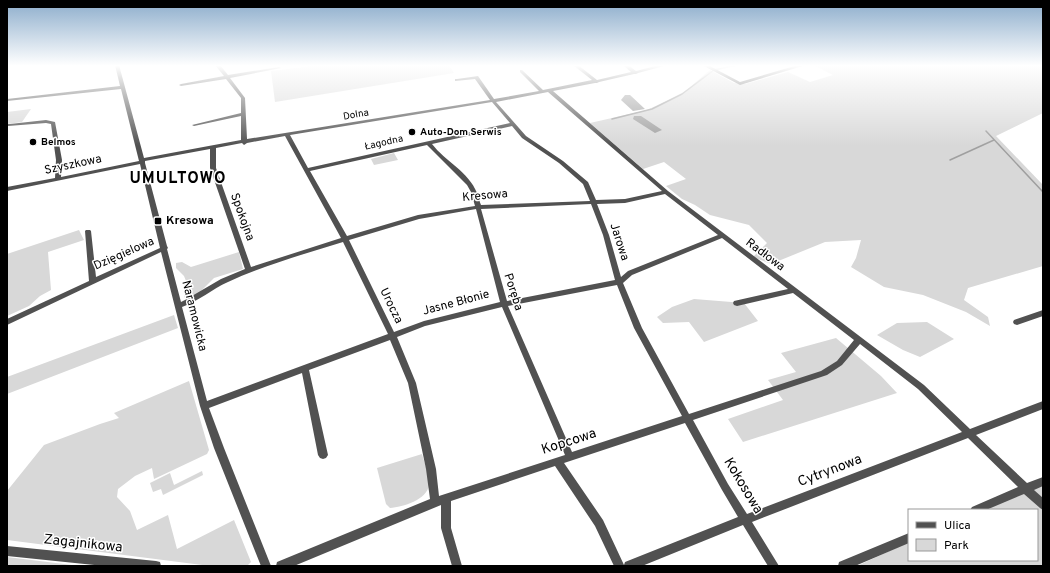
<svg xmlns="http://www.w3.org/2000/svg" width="1050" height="573" viewBox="0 0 1050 573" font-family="Overpass,sans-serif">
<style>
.green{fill:#d8d8d8}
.water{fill:#9f9f9f}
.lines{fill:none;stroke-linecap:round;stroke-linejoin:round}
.stream{stroke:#9f9f9f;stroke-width:1.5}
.minor{fill:#515151;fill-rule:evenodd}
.poi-dot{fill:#000;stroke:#fff;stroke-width:1.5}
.labels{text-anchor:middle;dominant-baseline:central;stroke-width:3;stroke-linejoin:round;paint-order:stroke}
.far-street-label{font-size:10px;fill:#000;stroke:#fff}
.far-poi-label{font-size:10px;font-weight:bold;fill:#000;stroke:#fff;text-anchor:start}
.street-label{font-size:12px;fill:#000;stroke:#fff}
.poi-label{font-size:12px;font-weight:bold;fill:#000;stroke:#fff;text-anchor:start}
.near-street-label{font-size:14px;fill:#000;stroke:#fff}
.district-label{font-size:16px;font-weight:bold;letter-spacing:1px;fill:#000;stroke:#fff}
</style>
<rect width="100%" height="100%" fill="#fff"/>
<path class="green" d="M322 65H449L454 73 275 102 271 71Z
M813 65H1043V113L996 136 1043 185V266L968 288 964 300 988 317 990 326 966 312 923 295 884 287 851 267 856 258 861 240 825 242 771 264 753 257 767 243 749 225 710 215 695 205 682 199 666 186 686 179 664 162 643 169 590 123 647 110 682 94 710 70 734 83 745 84 788 72 810 82 833 75Z
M31 109 22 122 7 124V112Z
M394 153 398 160 374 165 371 159Z
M79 230 84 240 48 252 51 290 40 296 29 306 7 316V254Z
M239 252 243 269 214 278 201 291 191 297 185 298 184 296V283L186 281 184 276 176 268V263L182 262 191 267Z
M694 299 744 303 758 321 704 342 689 322 663 323 657 317 672 307Z
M174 315 178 328 7 394V377Z
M927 322 954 339 920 357 903 350 877 335 897 323Z
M836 338 881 376 897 393 743 442 728 419 783 400 768 380 796 372 781 353Z
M189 381 209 450 207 454 154 479 152 468 135 476 118 489 117 497 130 511 137 530 168 515 177 549 234 520 251 562 247 566H210L7 540V491L44 445 100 424 119 418 114 413Z
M422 454C424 462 430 476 429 485 427 500 403 507 390 508L386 504 377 468Z
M202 471 203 475 163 495 161 489 153 492 150 483 170 473 174 485Z
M1043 481V566H857L909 542V560H1037V510H979Z
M7 557 80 566H7Z"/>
<path class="water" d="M625 95H630L645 109 633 111 621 100Z
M634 116H641L662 130 655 133 633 119Z"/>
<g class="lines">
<path class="stream" d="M612 119 652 109 682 94 714 70 737 65
M986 131 1043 192
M950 160 994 140"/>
<path class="minor" d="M115 65H119L144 158 241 140V116L194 126 192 125 241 113V98L226 79 181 86 179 85 181 84 224 76 215 65H220L228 75 279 67 281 68 230 78 245 98 247 139 490 100 475 79 455 81V79H457L478 76 494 99 539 91 520 72V70H522L543 90 592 80 573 65H578L597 80 631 72 623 65H628L636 71 659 65H668L638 73 636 74H634L599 82 597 83H595L553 91 668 191 924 385 970 429 1043 401V409L976 435 1027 483 1043 477V486L1034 490 1043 498V510L1040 508 1024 494 986 510H970L972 507 1018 487 968 438 752 522 779 566H768L743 525 642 566H614L595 526 555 466 451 501V528L462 566H452L441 528V505L294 566H276L277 562 430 499 426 469 408 383 390 340 309 370 328 455 326 458 323 459 320 458 318 455 302 373 209 408 224 448 271 566H261L214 448 200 406 161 252 7 325V319L89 281 85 231 86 230H90L91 231 96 277 160 248 140 164 7 191V187L55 178 56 160 51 124 46 123 8 126V124H10L46 120 55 122 62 160 61 177 139 161 121 89 7 101V99L120 86ZM548 92 662 191 625 199 596 200 588 182 563 161 526 136 496 102ZM492 102 510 123 308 168 290 135ZM512 126 522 138 559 163 583 184 590 201 481 205C479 201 479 197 477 193 469 172 445 161 432 144ZM285 136 341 238 251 267 216 168V148L242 143 244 145 247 143ZM427 145 467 185 471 192 475 206 418 215 347 236 310 171ZM210 149V168L245 269 221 279 185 300 181 302 167 249 168 248 167 246 145 163V161ZM665 194 718 235 628 271 621 277 609 235 597 204 625 203ZM591 204 603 235 615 280 507 301 481 209ZM476 209 500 302 424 321 394 332 349 240 419 219ZM722 238 788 289 734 301 733 303 734 305 737 306 793 293 854 340 837 361 821 371 689 414 642 328 623 283 632 275ZM343 242 388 334 207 401 182 307C199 301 212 289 228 282 265 265 304 254 343 242ZM617 285 634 328 682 416 572 452 508 306ZM502 307 565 455 439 496 436 469 416 383 397 337 425 326ZM860 344 918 389 962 432 747 514 728 484 693 420 827 375 842 365ZM685 423 722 490 738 517 625 562 624 565 603 520 564 463Z
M702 65H708L740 82 798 65H806L740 85Z
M1043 310V316L1017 325 1014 324 1013 322 1014 320Z
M909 533V543L855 566H838L839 562Z
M7 546 156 561 160 562 161 566H104L7 556Z"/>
</g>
<linearGradient id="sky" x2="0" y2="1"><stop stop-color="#8baccb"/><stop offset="0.45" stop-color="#fff"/><stop offset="1" stop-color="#fff" stop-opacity="0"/></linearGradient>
<rect width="1050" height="146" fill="url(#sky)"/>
<g class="poi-dot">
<circle cx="412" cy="132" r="4"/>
<circle cx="33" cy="142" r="4"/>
<rect x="154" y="217" width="8" height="8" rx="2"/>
</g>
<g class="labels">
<g class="far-street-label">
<text transform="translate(356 115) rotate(-10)">Dolna</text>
<text transform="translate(384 143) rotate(-13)">Łagodna</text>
</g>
<g class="far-poi-label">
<text x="420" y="132">Auto-Dom Serwis</text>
<text x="41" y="142">Belmos</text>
</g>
<g class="street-label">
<text transform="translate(73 165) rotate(-12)">Szyszkowa</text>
<text transform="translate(485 196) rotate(-5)">Kresowa</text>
<text transform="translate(242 217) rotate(70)">Spokojna</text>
<text transform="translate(619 242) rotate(72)">Jarowa</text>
<text transform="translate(124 254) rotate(-24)">Dzięgielowa</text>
<text transform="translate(765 255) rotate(37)">Radłowa</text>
<text transform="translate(513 292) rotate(72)">Poręba</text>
<text transform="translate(456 303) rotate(-15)">Jasne Błonie</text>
<text transform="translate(391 306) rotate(64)">Urocza</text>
<text transform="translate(194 316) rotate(76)">Naramowicka</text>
</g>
<g class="poi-label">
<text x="166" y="221">Kresowa</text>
</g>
<g class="near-street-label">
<text transform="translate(569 442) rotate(-18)">Kopcowa</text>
<text transform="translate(830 471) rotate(-21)">Cytrynowa</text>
<text transform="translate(743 486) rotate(59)">Kokosowa</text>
<text transform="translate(83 544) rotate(6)">Zagajnikowa</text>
</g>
<g class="district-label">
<text x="178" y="179">UMULTOWO</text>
</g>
</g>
<rect width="1050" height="573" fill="none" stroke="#000000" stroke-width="16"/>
<rect x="908" y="509" width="130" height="52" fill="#ffffff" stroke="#999999"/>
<rect x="916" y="522" width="20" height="6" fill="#515151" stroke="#999999"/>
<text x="944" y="529" font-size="12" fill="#000000">Ulica</text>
<rect x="916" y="539" width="20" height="12" fill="#d8d8d8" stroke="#999999"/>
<text x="944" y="549" font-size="12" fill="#000000">Park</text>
</svg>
